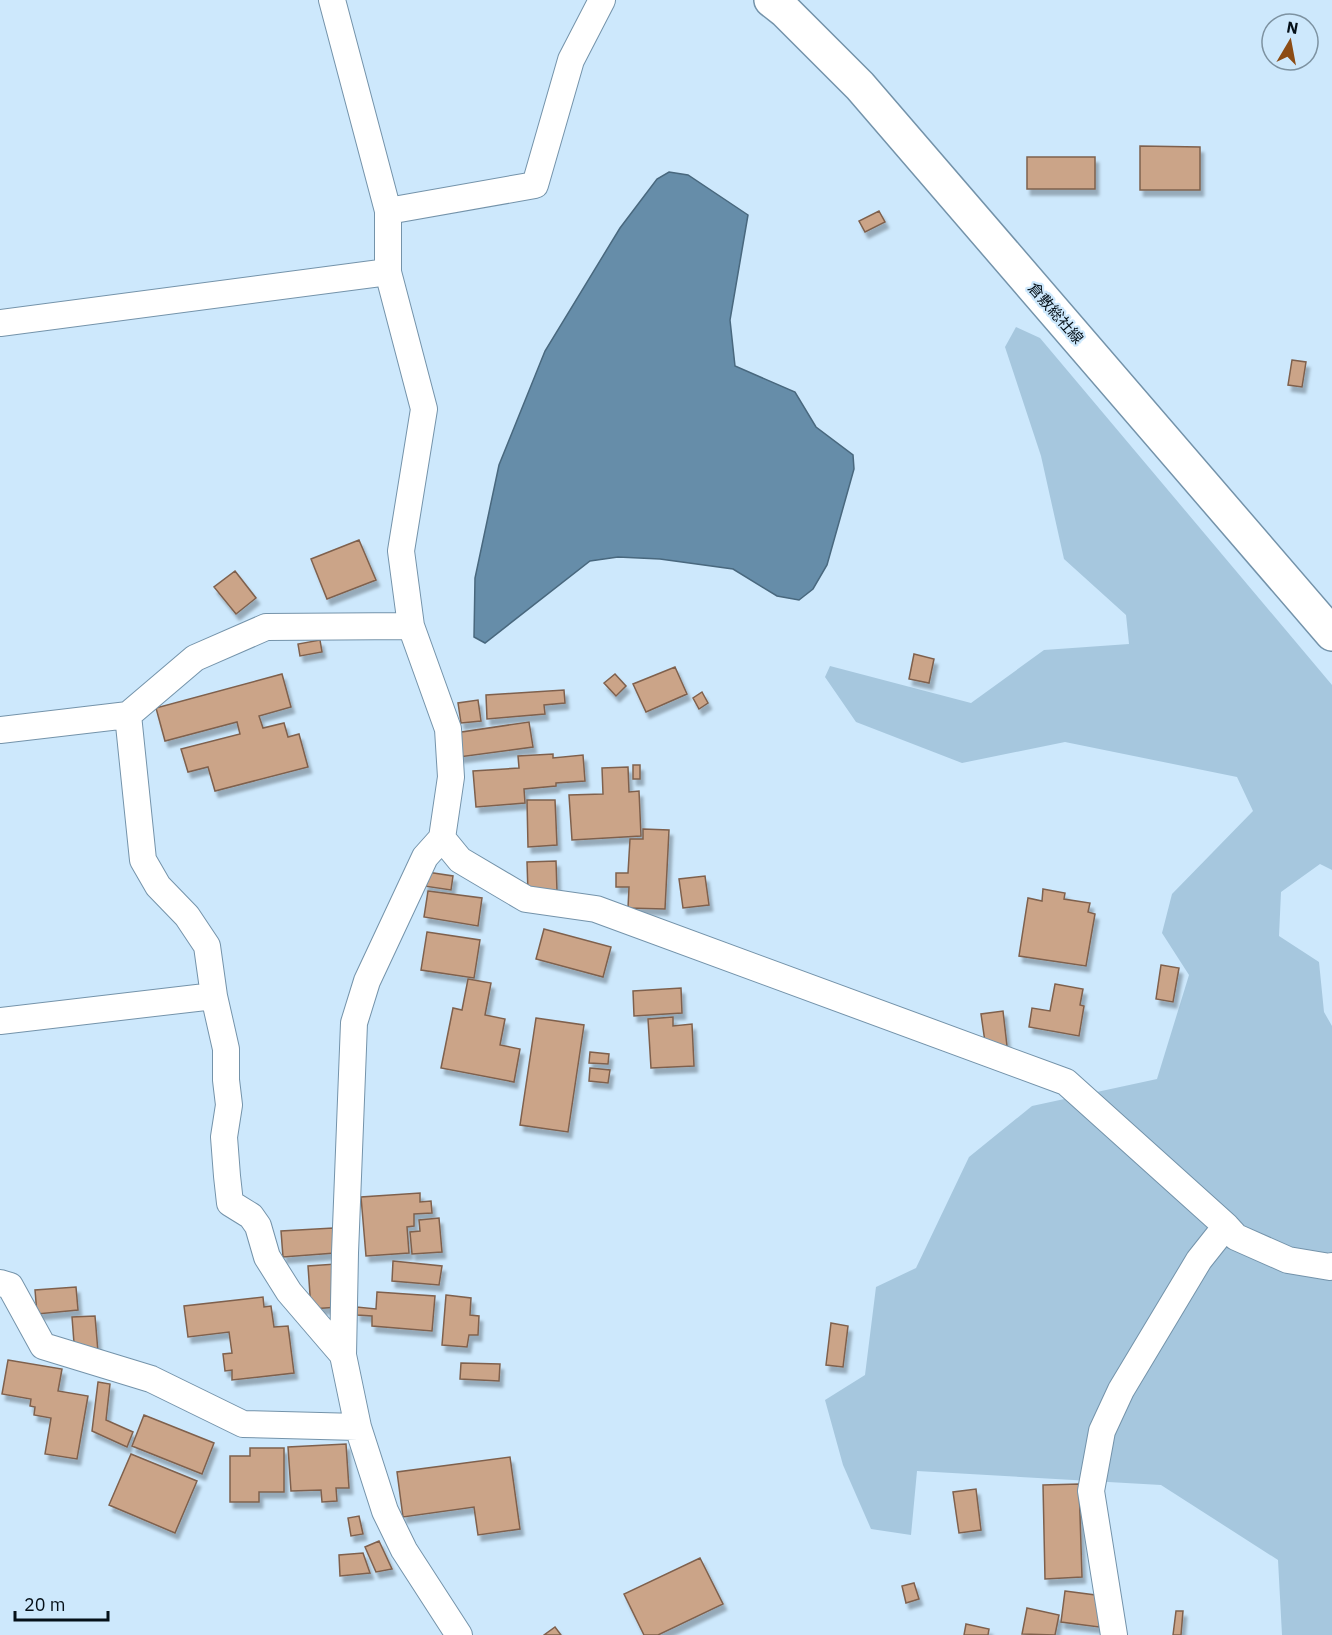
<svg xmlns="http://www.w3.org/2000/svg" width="1332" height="1635" viewBox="0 0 1332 1635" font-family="'IBM Plex Sans','Noto Sans JP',sans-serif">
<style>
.green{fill:#a6c7de}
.water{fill:#668da9;stroke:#49687e;stroke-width:1.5}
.building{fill:#cba488;stroke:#7f614d;stroke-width:1.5;filter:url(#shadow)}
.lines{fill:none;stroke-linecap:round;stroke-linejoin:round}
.minor-casing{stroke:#7493aa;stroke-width:28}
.secondary-casing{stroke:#7493aa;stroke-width:36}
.minor{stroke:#fff;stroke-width:26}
.secondary{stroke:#fff;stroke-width:33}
.labels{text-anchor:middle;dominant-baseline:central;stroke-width:4.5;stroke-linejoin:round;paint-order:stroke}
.street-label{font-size:15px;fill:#051018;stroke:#cde8fc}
</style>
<defs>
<filter id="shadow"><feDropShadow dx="3.5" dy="6" stdDeviation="1.5" flood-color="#0004"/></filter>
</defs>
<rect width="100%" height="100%" fill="#cde8fc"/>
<path class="green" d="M1016 327 1040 338 1332 685V870L1320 864 1281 892 1279 936 1319 962 1324 1012 1332 1026V1635H1282L1278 1560 1161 1485 917 1471 911 1535 871 1529 843 1465 825 1400 865 1375 876 1287 916 1268 969 1157 1032 1106 1157 1079 1189 975 1162 933 1172 894 1253 811 1237 777 1065 742 962 763 856 722 825 677 830 666 971 703 1044 650 1129 644 1126 615 1064 559 1041 456 1005 347Z"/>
<path class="water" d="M669 172 688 175 748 215 730 320 735 366 795 392 816 427 853 455 854 469 827 565 813 589 799 600 777 596 733 569 660 559 618 557 590 561 485 643 474 637 475 578 499 465 545 351 620 228 657 179Z"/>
<path class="building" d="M1140 146 1200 147V190H1140Z
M1027 157H1095V189H1027Z
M879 211 885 222 865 232 859 221Z
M1292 360 1306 362 1302 387 1288 385Z
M359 540 376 580 327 599 311 559Z
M235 571 256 598 236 614 214 587Z
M320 640 322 652 300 656 298 644Z
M914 654 934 659 929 683 909 679Z
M675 667 687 694 646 712 633 684Z
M282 674 291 707 259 716 263 728 284 723 288 737 299 734 308 767 215 791 208 767 188 772 181 749 240 734 237 722 165 741 156 708Z
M615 674 626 686 616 696 604 683Z
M564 690 565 703 544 705 545 714 487 719 486 695Z
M702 692 708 703 699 709 693 698Z
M478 700 481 721 461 723 458 703Z
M529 722 533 747 459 757 455 733Z
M553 754V758L583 755 585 781 556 783V786L524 789 525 803 476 807 473 771 519 768 518 756Z
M633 765H640V779H633Z
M628 767 629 792 639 791 641 836 572 840 569 795 603 794 602 768Z
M527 800H555L557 845 528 847Z
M643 829 669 830 665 909 628 908 629 887H616V873H628L630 839H643Z
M556 861 557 891 528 893 527 862Z
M427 872 453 876 451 890 424 886Z
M705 876 709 905 683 908 679 879Z
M1043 889 1065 893 1064 899 1090 903 1088 912 1095 914 1086 966 1019 956 1028 898 1042 901Z
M428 891 482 898 478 926 424 917Z
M544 929 611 947 603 977 536 959Z
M427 932 480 940 474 978 421 970Z
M1161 965 1179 968 1173 1002 1156 999Z
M468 979 491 983 485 1015 505 1019 500 1045 520 1049 514 1082 441 1068 453 1008 462 1010Z
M1055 984 1083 989 1080 1005 1084 1006 1079 1036 1029 1027 1032 1008 1050 1011Z
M681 988 682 1013 634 1016 633 991Z
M1003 1011 1007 1046 986 1049 981 1014Z
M673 1017V1026L692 1024 694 1066 651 1068 648 1019Z
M536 1018 584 1025 568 1132 520 1125Z
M590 1052 609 1054 608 1064 589 1063Z
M590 1068 610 1070 608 1083 589 1081Z
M420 1193V1202L431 1201 432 1213 414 1214V1226L407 1227 409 1253 366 1256 361 1197Z
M439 1218 442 1252 412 1254 410 1232 420 1231 419 1220Z
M333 1228 335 1253 283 1257 281 1231Z
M393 1261 442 1266 439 1285 392 1281Z
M336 1264 339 1307 311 1309 308 1266Z
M76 1287 78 1310 37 1314 35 1290Z
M377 1292 435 1296 432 1331 372 1326V1316L357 1315V1307L376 1309Z
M446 1295 471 1298 470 1315 479 1316 478 1335H469L467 1347 442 1345Z
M263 1297 264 1307 271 1306 274 1327 288 1326 294 1373 232 1380V1370L225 1371 223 1354 232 1353 229 1332 188 1337 184 1306Z
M95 1316 98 1352 74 1343 72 1317Z
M831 1323 848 1326 843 1367 826 1365Z
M8 1360 62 1369 58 1391 88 1396 77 1459 45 1454 51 1418 34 1415 35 1407 30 1406 31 1399 2 1394Z
M461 1363 500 1364 499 1381 460 1379Z
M98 1382 110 1384 106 1420 133 1432 127 1447 92 1431Z
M144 1415 214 1443 202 1474 132 1446Z
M346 1444 349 1488H336L337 1501 322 1502 321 1490 291 1491 288 1447Z
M250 1448H284V1492H259V1502H230V1456H250Z
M131 1454 197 1481 175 1533 109 1505Z
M510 1457 520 1529 478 1535 474 1507 403 1517 397 1472Z
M1079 1484 1082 1577 1045 1579 1043 1485Z
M976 1489 981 1530 959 1533 953 1492Z
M359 1516 363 1534 351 1536 348 1518Z
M379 1541 392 1569 376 1572 365 1547Z
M363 1553 370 1573 340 1576 339 1555Z
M700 1558 723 1604 658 1635H644L624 1594Z
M914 1583 919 1599 906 1603 902 1586Z
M1065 1591 1103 1596 1099 1627 1061 1622Z
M1027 1608 1059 1615 1055 1635 1022 1634Z
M1176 1611H1183L1181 1635H1173Z
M966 1624 989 1629 988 1635H964Z
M555 1627 561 1635H544Z"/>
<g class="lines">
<defs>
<path id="minor" d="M332 0 388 211
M0 323 388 272
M128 715 143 860 158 886 187 916 207 946 214 996 226 1049V1080L229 1105 224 1137 227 1176 230 1203 251 1216 258 1226 267 1257 289 1292 343 1355
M0 730 128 715 195 658 266 627 411 626
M442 838 460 860 526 899 596 909 1066 1082 1226 1226 1236 1237 1288 1260 1330 1267 1332 1266
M0 1021 214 996
M0 1283 10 1286 43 1346 151 1379 243 1424 358 1427
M459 1635 404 1550 385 1511 358 1427 343 1355 345 1253 354 1023 367 981 425 857 442 838 451 777 448 729 411 626 401 551 424 409 388 272V211L535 185 571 60 602 0
M1114 1635 1091 1491 1102 1431 1121 1390 1199 1260 1226 1226"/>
<path id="secondary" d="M771 0 785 11 860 86 1332 634"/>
</defs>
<use href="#minor" class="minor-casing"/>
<use href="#secondary" class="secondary-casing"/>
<use href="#minor" class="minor"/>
<use href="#secondary" class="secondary"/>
</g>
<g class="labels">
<g class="street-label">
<text transform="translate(1056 313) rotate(49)">倉敷総社線</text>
</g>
</g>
<g transform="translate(1290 42) rotate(10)"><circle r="28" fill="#cde8fc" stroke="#7d92a1" stroke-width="1.5"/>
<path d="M0-4.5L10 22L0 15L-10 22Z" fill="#8c4c15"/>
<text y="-9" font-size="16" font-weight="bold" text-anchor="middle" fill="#051018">N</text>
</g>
<path d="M15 1611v9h93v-9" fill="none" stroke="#051018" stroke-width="3"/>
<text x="24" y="1611" font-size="18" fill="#051018" stroke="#cde8fc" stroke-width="4.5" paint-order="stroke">20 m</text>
</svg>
